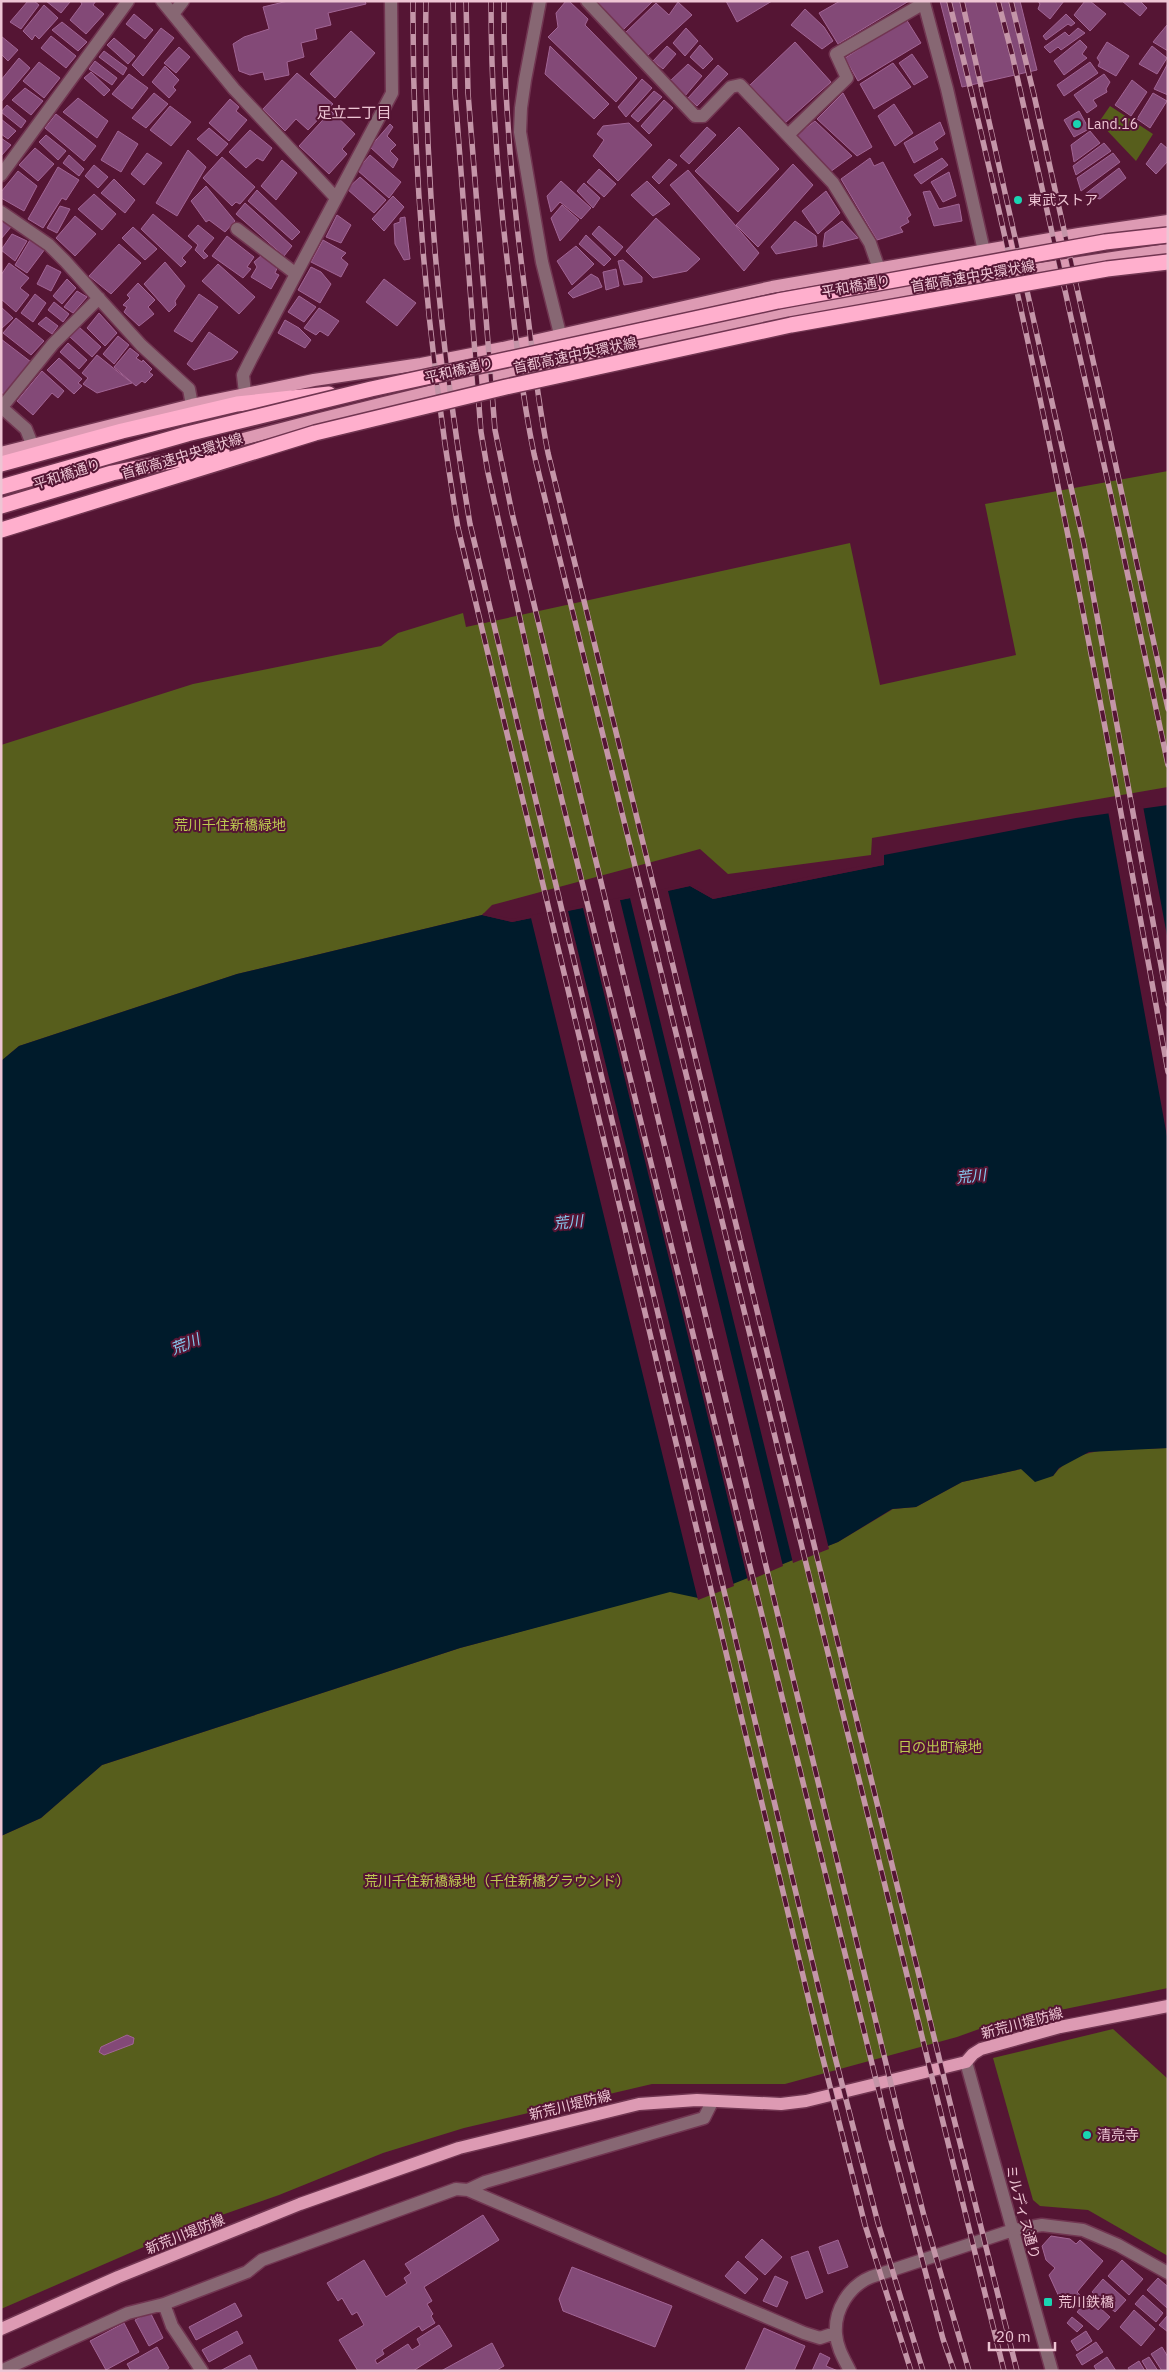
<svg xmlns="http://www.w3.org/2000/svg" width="1169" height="2372" viewBox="0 0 1169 2372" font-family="'IBM Plex Sans','Noto Sans JP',sans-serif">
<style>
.green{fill:#575e1c}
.water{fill:#001b2b}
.pier{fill:#551534}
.building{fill:#834977;stroke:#a26595}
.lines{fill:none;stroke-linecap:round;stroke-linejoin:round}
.minor-casing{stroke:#713551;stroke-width:15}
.major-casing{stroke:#713551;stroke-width:15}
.highway-casing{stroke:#713551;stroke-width:18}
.minor{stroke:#876773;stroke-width:12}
.major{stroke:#dd9ab3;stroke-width:12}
.highway{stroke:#ffafcd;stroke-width:15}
.rail-casing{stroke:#c495a8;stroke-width:5.5}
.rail{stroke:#551534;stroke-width:4;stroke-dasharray:11;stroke-linecap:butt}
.highway-bridge-casing{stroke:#713551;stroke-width:18;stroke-linecap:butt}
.highway-bridge{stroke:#ffafcd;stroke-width:15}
.poi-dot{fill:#19d5b2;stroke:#551534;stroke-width:2}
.labels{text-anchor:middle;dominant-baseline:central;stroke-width:4;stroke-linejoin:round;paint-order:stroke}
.poi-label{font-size:14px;fill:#eec5d4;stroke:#551534;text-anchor:start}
.street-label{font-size:14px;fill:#eec5d4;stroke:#551534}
.park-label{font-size:14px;fill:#bcc950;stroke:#551534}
.neighbourhood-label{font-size:15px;fill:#eec5d4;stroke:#551534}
.water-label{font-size:15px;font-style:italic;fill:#87caf0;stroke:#551534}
</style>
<rect width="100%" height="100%" fill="#551534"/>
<path class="green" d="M1110 106 1153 134 1136 161 1099 122Z
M1168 471V787L872 838 871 855 728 874 700 849 492 905 482 915 237 974 19 1046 1 1061V745L193 684 381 646 398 633 463 613 466 627 850 543 880 685 1016 655 985 504Z
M1168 1448V1988L996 2023 957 2037 785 2084H652L464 2128 383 2153 279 2195 199 2223 1 2309V1836L41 1818 102 1765 460 1648 670 1591 698 1597 838 1542 893 1509 916 1507 962 1482 1021 1469 1053 1476C1078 1442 1130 1450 1168 1448Z
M1113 2029 1168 2079V2256L1088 2210 1040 2206 1033 2200 993 2058Z"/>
<path class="water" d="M1168 805V1448L1089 1452 1059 1468 1053 1476 1035 1482 1021 1469 962 1482 916 1507 892 1509 838 1542 698 1598 670 1592 460 1648 102 1765 41 1818 1 1836V1061L19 1046 237 974 482 915 512 922 690 886 713 899 883 865 884 855 1076 818Z"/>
<path class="pier" d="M1143 806 1168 941V1142L1108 811Z
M882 855H884V865L713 899 690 886 668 891 829 1549 793 1563 630 898 620 900 783 1566 748 1581 583 908 568 911 734 1586 698 1600 531 918 512 922 482 915 484 913 512 919 689 884 714 896 881 862Z"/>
<path class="building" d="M28 1H34L39 5 21 29 10 22Z
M46 1H69L70 2 61 13Z
M80 1H96L93 5 104 14 86 34 70 20 82 4Z
M288 1H365L366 4 328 13 331 25 315 29 317 39 301 43 304 57 287 62 289 75 265 80 263 72 250 75 239 71 233 44 244 37 269 29 263 7Z
M566 1H569L588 19 585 25 637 78 616 102 548 37 558 27 556 13Z
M597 1H653L623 30Z
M726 1H772L737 22Z
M840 1H909L838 44 819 13Z
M940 1H1020L1037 70 962 87Z
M1038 1H1064L1050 19 1038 9 1040 4Z
M1085 1H1090L1106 14 1090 31 1074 15Z
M1122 1H1140L1147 8 1140 16Z
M678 2 692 15 647 56 625 33 656 3 669 15Z
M44 5 58 18 39 39 35 35 32 40 23 31Z
M805 9 824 27 833 41 822 49 791 25Z
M134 14 153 30 145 39 126 24Z
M1066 14 1075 23 1071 26 1068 24 1046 40 1043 36Z
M906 19 921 43 858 81 845 58Z
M62 22 87 42 78 51 52 30Z
M1167 25H1168V51L1153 42Z
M161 28 174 38 143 76 132 65Z
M686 28 698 41 685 56 673 43Z
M1078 28 1085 33 1061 50 1058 47 1050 53 1044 47 1065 32 1069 36Z
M351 31 375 53 335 98 310 74Z
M1 36 18 50 8 61 1 54Z
M51 36 76 56 66 68 41 48Z
M114 38 135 56 128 64 107 45Z
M1080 40 1087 47 1082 54 1087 58 1064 75 1054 61Z
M795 42 831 82 785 123 750 85Z
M1107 42 1129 56 1116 76 1098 66 1100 62 1097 58Z
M700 45 713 59 703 69 690 57Z
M550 46 609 104 594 119 545 74Z
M667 46 676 54 663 69 653 61Z
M1152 46 1167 58 1157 74 1139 64Z
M179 47 190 57 176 73 164 63Z
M104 51 127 68 123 75 99 57Z
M912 54 928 77 914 85 899 63Z
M19 58 30 68 1 102V80Z
M95 61 117 78 112 85 89 69Z
M39 62 60 78 44 98 23 81Z
M1090 62 1098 73 1064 96 1057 85Z
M893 63 911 87 874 109 860 84Z
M1168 63V95L1154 89Z
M688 64 702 76 685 96 669 82Z
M718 65 728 74 697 106 688 98Z
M165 66 179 80 173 87 176 90 169 98 152 82Z
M91 72 110 90 104 96 84 78Z
M297 73 333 104 308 130 296 119 285 131 263 109Z
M129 74 148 88 132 109 112 94Z
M1104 74 1110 82 1106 89 1107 92 1093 100 1097 106 1087 113 1074 95Z
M642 79 652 88 626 117 618 107Z
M1132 80 1147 92 1131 116 1115 105Z
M25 88 43 101 31 115 12 100Z
M654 91 662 97 638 122 631 116Z
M154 93 168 104 146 128 132 118Z
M843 93 872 147 857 156 817 119Z
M1153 93 1167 101 1150 128 1137 119Z
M78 98 108 121 97 138 63 112Z
M230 99 239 107 236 111 247 120 229 141 209 123Z
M664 100 673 108 649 134 641 126Z
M894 104 913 133 895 146 878 116Z
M7 105 26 121 21 128 1 112Z
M170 106 191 122 171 146 150 130Z
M331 111 355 134 342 149 347 154 329 174 299 146Z
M1079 111 1089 129 1074 137 1064 120Z
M56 114 96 146 84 161 45 128Z
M1 119 16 131 8 139 1 134Z
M815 121 852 156 830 172 794 137Z
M940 122 945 134 934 142 938 149 914 163 904 143Z
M629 123 652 145 618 181 593 156 604 140 597 134 603 126Z
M390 124 393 127 387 136 396 145 390 151 398 159 393 168 370 147Z
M707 127 716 135 689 164 680 156Z
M739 127 779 169 738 212 695 171Z
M209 128 228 144 217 156 197 139Z
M250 130 272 148 263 161 257 158 246 168 229 152Z
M118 131 138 144 121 172 101 160Z
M1090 131 1100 143 1074 162 1071 145Z
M46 135 66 151 58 160 39 142Z
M1 138 11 145 1 156Z
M1104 143 1111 151 1076 175 1073 166Z
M1161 143 1168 149V161L1156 174 1146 164Z
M35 148 54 164 38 181 19 165Z
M188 150 206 167 177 216 156 203Z
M147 153 162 163 144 185 131 174Z
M1113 153 1120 162 1081 191 1077 178Z
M69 155 84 169 79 176 63 163Z
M370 155 401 182 389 198 357 170Z
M222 157 255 187 240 204 236 202 232 206 203 178Z
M870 158 874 166 883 162 911 215 907 218 909 222 900 227 903 232 877 240 841 179Z
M942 158 948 165 921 184 914 175Z
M669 159 677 165 659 184 652 177Z
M282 160 297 173 276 200 261 186Z
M793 164 813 185 758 247 736 225Z
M94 165 108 177 98 188 85 176Z
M58 167 79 180 66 200 62 198 43 228 28 219Z
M1119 168 1126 178 1100 199 1084 195Z
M599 169 616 184 604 197 587 182Z
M688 170 759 253 744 271 670 185Z
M18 171 37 186 24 211 1 198V192Z
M949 172 956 196 943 202 931 182Z
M360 177 386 200 374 213 347 189Z
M114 179 135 200 125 213 101 193Z
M561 181 591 208 581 219 560 202 551 212 547 196Z
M647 181 670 204 653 216 631 195Z
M584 183 600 198 593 208 577 191Z
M206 186 235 221 225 232 209 220 206 222 191 201Z
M257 190 300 232 292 240 248 201Z
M826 191 840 213 818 234 802 211Z
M930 191 939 209 959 204 962 221 934 226 923 192Z
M94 194 116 214 102 230 78 209Z
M393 196 404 207 384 231 372 219Z
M245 203 292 246 284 256 236 214Z
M562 205 579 220 560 241 551 218Z
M60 206 70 209 57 233 47 228Z
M153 214 192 247 182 258 186 262 181 267 141 229Z
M337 215 351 225 341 243 326 237Z
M75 216 96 234 75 256 56 238Z
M405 217 410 259 404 260 395 244 394 224 400 222V218Z
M656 218 700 259 687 271 653 278 626 251Z
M1 220 11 227 1 239Z
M795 221 816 236 817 246 776 254 771 247Z
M842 221 858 238 823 247 825 233Z
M198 225 214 238 203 251 208 256 204 259 195 250 198 245 188 236Z
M599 226 623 247 615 256 592 234Z
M133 227 157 249 145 260 122 238Z
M12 234 27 241 15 261 1 250Z
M586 235 611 259 604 266 579 244Z
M227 236 254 257 247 267 251 269 243 278 212 256Z
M30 240 45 249 27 273 15 265Z
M323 240 346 253 341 258 348 264 341 277 311 262Z
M119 244 141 263 111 294 89 276Z
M576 246 594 264 572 285 557 261Z
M262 255 278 266 275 273 279 275 271 289 251 277 257 267 254 262Z
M623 260 642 277V282L624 285 618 261Z
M165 262 185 286 175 301 176 305 169 312 144 284Z
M9 263 29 278 20 288 29 295 16 312 1 299V275Z
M218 264 255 297 239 314 202 281Z
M47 265 61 272 51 291 37 284Z
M311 267 321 272 331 284 320 303 298 290Z
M616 269 619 286 606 290 603 272Z
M591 274 598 278 602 287 573 298 568 293Z
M67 279 76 288 62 304 53 296Z
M384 279 416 303 397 326 366 302Z
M138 283 155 300 148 307 154 314 139 326 124 312 127 307 123 305 130 298 127 295Z
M77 291 87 297 73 313 64 307Z
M35 294 46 303 33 322 21 313Z
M199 294 218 307 192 342 174 331Z
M299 296 316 307 304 322 288 312Z
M54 302 69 314 63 322 48 310Z
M1 307 13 318 1 329Z
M319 308 339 321 328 336 320 331 316 335 304 328Z
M99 313 117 333 105 346 87 328Z
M46 317 58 326 52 334 38 324Z
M16 318 44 341 31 355 3 333Z
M285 320 299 328 311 340 305 348 278 333Z
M79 327 101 347 92 357 70 337Z
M209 332 238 352 232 359 194 370 187 364Z
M118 336 129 345 114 364 103 354Z
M1 339 31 362 4 394 1 392Z
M68 343 87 360 79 369 60 352Z
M130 348 139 355 136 358 142 362 143 360 152 369 149 372 153 375 145 383 142 381 136 386 114 367Z
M97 355 132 383 97 393 83 384 88 378 82 373Z
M59 358 82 379 78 383 82 386 74 394 47 370Z
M42 371 64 391 58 398 52 393 33 415 17 401Z
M127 2035 134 2038 133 2044 104 2055 99 2052 101 2047Z
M483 2215 499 2240 424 2287 432 2301 427 2304 433 2314 431 2316 435 2323 422 2331 419 2326 382 2350 384 2354 375 2360 377 2364 408 2344 412 2350 420 2345 417 2339 439 2325 452 2346 413 2371H358L339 2340 364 2325 357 2312 352 2315 342 2298 338 2301 327 2283 364 2260 386 2297 407 2283 404 2278 411 2273 405 2264Z
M1051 2236 1070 2239 1076 2244 1080 2240 1103 2261 1077 2292 1083 2298 1073 2310 1060 2299 1049 2275 1055 2268 1046 2260 1042 2246Z
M762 2239 782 2257 765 2275 745 2257Z
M838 2240 848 2267 828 2274 819 2247Z
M808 2251 823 2292 806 2299 791 2257Z
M1122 2260 1143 2279 1129 2295 1108 2276Z
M738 2261 758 2279 745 2294 725 2276Z
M572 2267 672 2306 655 2347 563 2311 559 2299Z
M775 2276 788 2282 777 2307 763 2301Z
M1158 2278 1168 2287 1167 2308 1147 2290Z
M1103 2279 1126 2300 1115 2312 1092 2292Z
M1143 2295 1163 2313 1156 2322 1135 2304Z
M1089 2298 1110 2317 1098 2330 1077 2312Z
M235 2303 242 2316 196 2340 189 2327Z
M1134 2310 1155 2329 1141 2346 1120 2327Z
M150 2312 163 2338 149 2346 135 2320Z
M1168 2315V2332L1159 2325Z
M1072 2317 1083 2326 1077 2332 1067 2323Z
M124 2323 139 2352 106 2370 90 2341Z
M764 2328 805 2346 794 2371 745 2370Z
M237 2331 243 2343 209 2362 202 2350Z
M1086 2331 1092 2341 1077 2351 1071 2341Z
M1096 2342 1103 2352 1082 2365 1076 2355Z
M492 2343 504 2366 495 2371H441Z
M157 2347 169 2368 164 2371H131L127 2364Z
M1162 2347 1168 2357V2371H1162L1151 2354Z
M820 2353 830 2358 826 2366 838 2371H812Z
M250 2355 258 2371H220Z
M1107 2357 1116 2371H1097L1094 2366Z
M1149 2357 1158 2371H1148L1142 2361Z
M1139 2361 1145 2371H1130L1128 2368Z"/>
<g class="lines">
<defs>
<path id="minor" d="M162 1 234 89 336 198
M540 1 525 80 521 108 520 132 542 262 560 334
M587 1 695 116H703L731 87 740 85 833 183 870 243 879 269
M173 14 183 1
M788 135 847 78 836 54 924 3 947 89 984 251
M1 175 128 1
M1 212 49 245 65 261 141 345 189 389 192 405
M237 229 296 274
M245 393 243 375 251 359 392 93 391 1
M1 407 26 429 32 444
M2 407 53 344 99 298
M966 2062 1052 2371
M468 2190 485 2182 704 2118 712 2102
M164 2304 172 2326 202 2371
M1 2371 128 2313 164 2304 247 2272 262 2260 456 2189 468 2190 804 2333 820 2338 835 2333
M850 2371C844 2359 837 2348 836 2334 834 2310 849 2286 871 2277L1013 2230 1042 2225 1083 2230 1118 2245 1168 2273"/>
<path id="major" d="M209 448C524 364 845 295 1168 250
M1 453 192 405 314 380 421 364 503 348 772 287 1079 234 1168 221
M1 2329 118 2277 300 2204 459 2148 639 2104 697 2100 781 2104 806 2101 966 2062 973 2054 981 2049 1060 2027 1168 2006"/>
<path id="highway" d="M1 464 122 431 237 404 329 394"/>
</defs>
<use href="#minor" class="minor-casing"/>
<use href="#major" class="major-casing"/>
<use href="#highway" class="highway-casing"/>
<use href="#minor" class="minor"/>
<use href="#major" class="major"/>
<use href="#highway" class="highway"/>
<defs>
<path id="rail" d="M413 1C412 178 429 354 458 528L820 2047 865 2225 911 2371
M426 1C423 176 441 352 470 524L835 2057 878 2223 923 2371
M453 1 455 93 481 432 488 473 543 723 890 2137 943 2339 954 2371
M466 1 468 93 495 430 512 513 903 2134 924 2216 969 2371
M491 1C491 87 497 173 507 259 514 324 521 390 534 454L1004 2371
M504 1C503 96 512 190 524 284 531 341 537 397 548 453L953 2115 1017 2371
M949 1C1038 355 1104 714 1168 1072
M962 1 1084 545 1168 1004
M998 1 1012 54 1111 496 1168 765
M1011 1 1034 95 1102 401 1168 709"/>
</defs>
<use href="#rail" class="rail-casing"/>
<use href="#rail" class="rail"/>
<defs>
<path id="highway-bridge" d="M1 487 187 434 371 389 778 301 1105 242 1168 235
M1 506 112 473 222 451
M1 530 315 433 506 387 791 325 1107 269 1168 262"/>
</defs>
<use href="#highway-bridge" class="highway-bridge-casing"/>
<use href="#highway-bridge" class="highway-bridge"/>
</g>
<g class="poi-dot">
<circle cx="1077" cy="124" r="5"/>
<circle cx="1018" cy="200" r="5"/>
<circle cx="1087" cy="2135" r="5"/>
<rect x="1043" y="2297" width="10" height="10" rx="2.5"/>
</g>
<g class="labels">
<g class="poi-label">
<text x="1087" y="124">Land.16</text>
<text x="1028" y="200">東武ストア</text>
<text x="1097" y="2135">清亮寺</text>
<text x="1058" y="2302">荒川鉄橋</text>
</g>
<g class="street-label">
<text transform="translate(973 276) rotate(-10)">首都高速中央環状線</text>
<text transform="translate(856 286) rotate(-10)">平和橋通り</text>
<text transform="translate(575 355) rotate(-12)">首都高速中央環状線</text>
<text transform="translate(459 370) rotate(-13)">平和橋通り</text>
<text transform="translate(182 456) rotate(-17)">首都高速中央環状線</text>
<text transform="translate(67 474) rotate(-18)">平和橋通り</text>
<text transform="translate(1022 2023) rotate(-15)">新荒川堤防線</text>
<text transform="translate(570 2105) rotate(-14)">新荒川堤防線</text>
<text transform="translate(1023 2212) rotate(75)">ミルディス通り</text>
<text transform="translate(185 2234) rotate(-22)">新荒川堤防線</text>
</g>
<g class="park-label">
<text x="230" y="825">荒川千住新橋緑地</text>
<text x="940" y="1747">日の出町緑地</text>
<text x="497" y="1881">荒川千住新橋緑地（千住新橋グラウンド）</text>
</g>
<g class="neighbourhood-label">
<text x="354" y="112">足立二丁目</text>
</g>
<g class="water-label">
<text transform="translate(971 1176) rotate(-6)">荒川</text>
<text transform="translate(568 1222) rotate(-6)">荒川</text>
<text transform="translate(185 1344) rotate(-22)">荒川</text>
</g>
</g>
<rect width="1169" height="2372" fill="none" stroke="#eec5d4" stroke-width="5"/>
<path d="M989 2342v8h66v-8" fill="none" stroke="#eec5d4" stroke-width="2.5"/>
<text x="996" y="2342" font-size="15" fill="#eec5d4" stroke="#551534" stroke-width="4" paint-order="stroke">20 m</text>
</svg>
